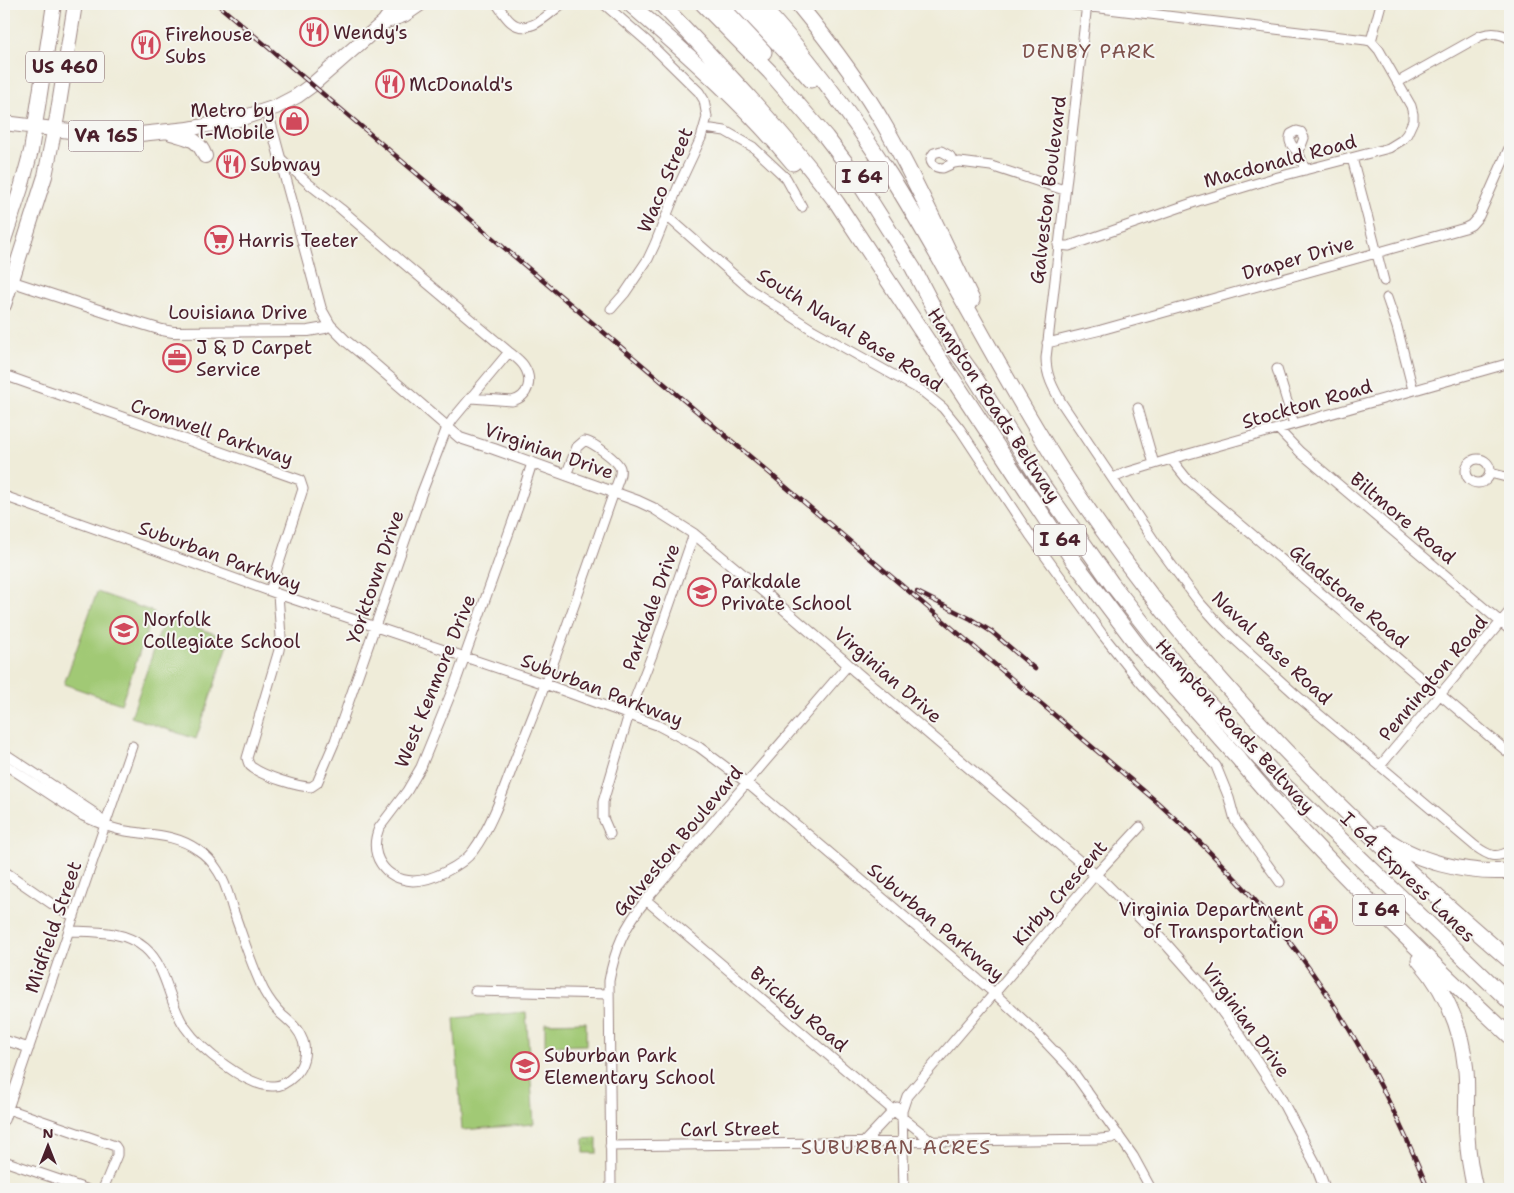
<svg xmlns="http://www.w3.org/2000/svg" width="1514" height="1193" viewBox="0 0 1514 1193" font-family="'Shantell Sans',sans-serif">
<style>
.grass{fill:#a1c975;stroke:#767450}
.park{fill:url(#park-tufts);stroke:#767450}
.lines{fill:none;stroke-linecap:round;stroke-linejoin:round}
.minor-casing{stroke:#9c8682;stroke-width:11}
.tertiary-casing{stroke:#9c8682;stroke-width:12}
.primary-casing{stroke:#9c8682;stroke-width:16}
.motorway-casing{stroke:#9c8682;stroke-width:17}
.minor{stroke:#fff;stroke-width:9}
.tertiary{stroke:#fff;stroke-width:10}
.primary{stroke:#fff;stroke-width:14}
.motorway{stroke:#fff;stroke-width:15}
.rail-casing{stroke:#4a1f2b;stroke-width:4.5}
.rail{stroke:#f6f6f2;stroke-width:2.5;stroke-dasharray:8;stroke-linecap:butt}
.labels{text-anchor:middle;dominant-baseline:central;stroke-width:4;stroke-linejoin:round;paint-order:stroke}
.shield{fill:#f6f6f2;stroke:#7e6067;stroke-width:1}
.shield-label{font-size:18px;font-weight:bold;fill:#4a1f2b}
.poi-label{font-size:19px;fill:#4a1f2b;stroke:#f6f6f2;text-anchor:start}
.street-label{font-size:19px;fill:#4a1f2b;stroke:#f6f6f2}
.neighbourhood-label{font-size:20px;letter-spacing:1px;fill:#7e514c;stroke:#f6f6f2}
</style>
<defs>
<pattern id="park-tufts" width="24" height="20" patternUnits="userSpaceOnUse" patternTransform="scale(1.25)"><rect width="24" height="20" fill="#a1c975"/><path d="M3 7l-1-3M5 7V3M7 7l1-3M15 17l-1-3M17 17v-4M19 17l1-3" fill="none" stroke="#8cac65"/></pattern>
</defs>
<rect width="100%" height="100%" fill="#f6f6f2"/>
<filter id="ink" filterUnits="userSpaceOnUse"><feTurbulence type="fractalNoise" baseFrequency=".02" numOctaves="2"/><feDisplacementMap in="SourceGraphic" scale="10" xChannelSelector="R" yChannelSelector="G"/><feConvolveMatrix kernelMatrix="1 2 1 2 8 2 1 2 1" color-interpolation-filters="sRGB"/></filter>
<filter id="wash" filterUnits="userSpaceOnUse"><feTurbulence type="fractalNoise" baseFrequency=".0096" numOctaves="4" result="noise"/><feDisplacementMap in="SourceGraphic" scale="20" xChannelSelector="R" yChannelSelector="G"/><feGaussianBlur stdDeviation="1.12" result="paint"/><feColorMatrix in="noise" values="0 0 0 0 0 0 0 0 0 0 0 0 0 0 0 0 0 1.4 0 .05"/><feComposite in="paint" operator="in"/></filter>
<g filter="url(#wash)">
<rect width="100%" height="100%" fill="#efecd9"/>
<path class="grass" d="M97 592 154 612 121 704 64 684Z
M165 617 230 639 196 739 131 717Z
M526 1012 534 1124 462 1130 454 1018Z
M586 1022V1045L545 1046V1023Z"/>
<path class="park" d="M597 1138V1153H584V1139Z"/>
</g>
<g filter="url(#ink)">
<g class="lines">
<defs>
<path id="minor" d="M497 4C501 10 506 18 511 22 529 37 549 13 562 4
M604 4 649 43 699 92 704 100 707 117 701 138 678 187 655 244 648 259 625 293 611 309
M1087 4 1046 358C1046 375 1053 388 1061 402L1159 548 1199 602 1216 621 1231 636 1296 695 1475 846C1489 856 1495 859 1510 851
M1371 41 1381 4
M1398 82 1480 36C1491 32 1501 33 1510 39
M705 128 725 131 753 147 786 178 802 207
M1297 131 1301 132 1304 138 1301 146 1296 150C1291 145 1288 141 1291 134Z
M1296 150 1300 156 1305 170
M941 151 950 156 954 163 943 168C934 168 927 162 934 153Z
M279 157 309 184 341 209 401 261 509 352C514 356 520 360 524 366 533 380 529 397 512 401L471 398
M1352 158 1365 207 1384 281
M954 163 960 162 991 166 1064 190
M667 216 751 290 813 330 922 391 943 408 960 429 1030 535 1102 634 1141 683 1216 766 1229 798 1235 820 1280 882
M1058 245 1069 246 1198 201 1274 178 1389 148 1402 140 1407 134 1413 121V114L1411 106 1379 50 1371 41 1366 40 1067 4
M1387 298 1397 327 1413 390
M1047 343 1101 330 1465 228 1471 225 1479 216 1510 146
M1277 369 1294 424
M4 375 300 480 303 489 270 591
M1138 408 1154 464
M1278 429 1300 452 1510 630
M1466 471a12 12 0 1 1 24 0a12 12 0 1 1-24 0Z
M1171 459 1187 479 1510 754
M532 463 518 507 456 681 421 767 407 791 379 828C368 855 384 879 413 881 431 881 462 866 473 851 493 824 505 786 517 755 553 669 583 580 614 492 616 485 622 475 620 468 618 461 592 441 584 441L577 447 566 475
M1490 473 1510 478
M1113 478 1125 473 1171 459 1510 363
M4 496 278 594 545 684 657 725 699 747 747 783 825 849 994 993 1034 1030 1071 1069 1133 1156 1151 1189
M278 594 281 637 279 650 247 758C248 762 249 766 253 768 264 776 298 787 311 787L317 783 335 741 422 492 446 430 453 419 509 352
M4 753 93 812 104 823
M4 764 83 816C96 822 111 829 126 831 151 835 176 834 198 850 206 855 213 863 218 871 226 883 229 897 233 910 243 937 251 965 264 991 269 1000 275 1008 282 1015 291 1023 299 1029 303 1041 307 1053 303 1067 294 1076 289 1081 281 1086 274 1086 248 1088 200 1049 185 1027 168 1003 168 968 145 948 124 930 94 932 69 931
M1380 766 1510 611
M610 834 603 818V802L629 714 652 655 694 534
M4 871 52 904 74 917
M646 900 894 1111 933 1142
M475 991 609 994
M4 1040 29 1048
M8 1109 115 1146 117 1149V1155L103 1189
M4 1120 132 746
M863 1143 897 1107
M610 1146 1100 1139 1111 1138 1118 1134
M4 1161 86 1189
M611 1189 609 981C615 948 625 926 646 900L848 665
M904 1189 902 1111 907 1096 1090 881 1140 827"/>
<path id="tertiary" d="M267 110 321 309 330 325 346 341 372 362 460 438 494 449 638 501 653 508 694 534 764 592 841 658 856 672 1106 884 1167 945 1205 988 1239 1034 1280 1097 1315 1163 1325 1189
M4 279 129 320 162 330 173 332 308 331 325 328 330 325"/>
<path id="primary" d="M384 22 404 15 420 4
M4 123 95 134 121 136 188 129 239 119 276 107 297 96 312 85 384 22 397 4
M171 133C188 138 198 138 205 156
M4 240 21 188 31 151 54 4
M4 305 45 176 57 117 75 4"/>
<path id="motorway" d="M630 4C687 54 745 104 793 163
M661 4C723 68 784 132 837 203L1026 490 1073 560 1138 646 1239 759C1259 785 1282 809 1304 833 1370 904 1440 971 1510 1036
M703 4 770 72 826 137 849 167 913 268 956 351 972 373 1044 487 1112 584 1186 678 1283 784 1510 1002
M719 4 764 52
M741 4 788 54 811 80
M759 4C808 56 851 115 890 175 951 272 1001 376 1063 472 1153 610 1262 734 1382 846 1424 886 1467 923 1510 961
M798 4C830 43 861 84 886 128 918 184 944 242 972 300
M1380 834C1413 862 1468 874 1510 871
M1419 960C1446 991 1462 1030 1466 1071 1468 1093 1465 1114 1467 1136 1468 1154 1471 1172 1475 1189"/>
</defs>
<use href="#minor" class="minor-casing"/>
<use href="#tertiary" class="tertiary-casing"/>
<use href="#primary" class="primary-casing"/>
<use href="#motorway" class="motorway-casing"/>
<use href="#minor" class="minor"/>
<use href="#tertiary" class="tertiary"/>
<use href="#primary" class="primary"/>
<use href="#motorway" class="motorway"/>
<defs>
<path id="rail" d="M217 4 1157 802C1209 849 1259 900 1301 957 1354 1029 1395 1107 1428 1189
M917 592 971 619 992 632 1035 669"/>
</defs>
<use href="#rail" class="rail-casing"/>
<use href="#rail" class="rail"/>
</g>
</g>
<defs>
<symbol id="restaurant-ring" viewBox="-11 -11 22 22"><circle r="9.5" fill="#f6f6f2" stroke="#d1495b" stroke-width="1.5"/><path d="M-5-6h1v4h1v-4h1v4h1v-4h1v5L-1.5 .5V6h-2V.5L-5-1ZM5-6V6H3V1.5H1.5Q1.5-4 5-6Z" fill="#d1495b"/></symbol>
<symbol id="shop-ring" viewBox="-11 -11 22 22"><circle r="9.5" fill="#f6f6f2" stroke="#d1495b" stroke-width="1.5"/><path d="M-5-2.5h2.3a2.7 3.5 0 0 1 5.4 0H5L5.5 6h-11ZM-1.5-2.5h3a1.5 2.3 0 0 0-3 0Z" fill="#d1495b"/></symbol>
<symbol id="supermarket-ring" viewBox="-11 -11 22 22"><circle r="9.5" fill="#f6f6f2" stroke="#d1495b" stroke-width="1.5"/><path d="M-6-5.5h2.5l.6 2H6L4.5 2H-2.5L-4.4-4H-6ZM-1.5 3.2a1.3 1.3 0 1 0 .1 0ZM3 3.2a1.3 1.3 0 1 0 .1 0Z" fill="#d1495b"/></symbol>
<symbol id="office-ring" viewBox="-11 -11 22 22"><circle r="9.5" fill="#f6f6f2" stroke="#d1495b" stroke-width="1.5"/><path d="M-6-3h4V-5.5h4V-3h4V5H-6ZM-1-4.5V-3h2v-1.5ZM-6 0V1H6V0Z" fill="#d1495b"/></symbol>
<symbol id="school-ring" viewBox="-11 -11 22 22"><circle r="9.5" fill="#f6f6f2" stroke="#d1495b" stroke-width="1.5"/><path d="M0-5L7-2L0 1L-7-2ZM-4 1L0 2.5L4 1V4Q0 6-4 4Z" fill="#d1495b"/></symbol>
<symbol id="civic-ring" viewBox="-11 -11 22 22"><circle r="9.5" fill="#f6f6f2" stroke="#d1495b" stroke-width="1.5"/><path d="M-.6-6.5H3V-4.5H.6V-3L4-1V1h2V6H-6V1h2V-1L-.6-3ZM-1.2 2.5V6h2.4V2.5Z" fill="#d1495b"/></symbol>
</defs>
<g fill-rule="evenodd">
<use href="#restaurant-ring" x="298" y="16" width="32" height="32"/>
<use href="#restaurant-ring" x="130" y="29" width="32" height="32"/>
<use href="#restaurant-ring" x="374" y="68" width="32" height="32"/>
<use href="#shop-ring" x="278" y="105" width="32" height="32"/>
<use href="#restaurant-ring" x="215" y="148" width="32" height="32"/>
<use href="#supermarket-ring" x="203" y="224" width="32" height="32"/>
<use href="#office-ring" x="161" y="342" width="32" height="32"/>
<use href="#school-ring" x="686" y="576" width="32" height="32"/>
<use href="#school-ring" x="108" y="614" width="32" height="32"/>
<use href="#civic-ring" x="1307" y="904" width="32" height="32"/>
<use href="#school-ring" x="509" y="1050" width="32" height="32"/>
</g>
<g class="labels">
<g class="shield">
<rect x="26" y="51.5" width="78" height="31" rx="4"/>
<rect x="68.5" y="120.5" width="75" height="31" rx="4"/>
<rect x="836" y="161.5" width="52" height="31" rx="4"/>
<rect x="1034" y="524.5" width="52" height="31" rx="4"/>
<rect x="1353" y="894.5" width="52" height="31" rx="4"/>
</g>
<g class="shield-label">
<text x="65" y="67">US 460</text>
<text x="106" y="136">VA 165</text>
<text x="862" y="177">I 64</text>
<text x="1060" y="540">I 64</text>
<text x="1379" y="910">I 64</text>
</g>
<g class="poi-label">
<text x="333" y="32">Wendy's</text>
<text x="165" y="34">Firehouse<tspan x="165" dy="22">Subs</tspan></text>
<text x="409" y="84">McDonald's</text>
<text x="275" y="110" text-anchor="end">Metro by<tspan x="275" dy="22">T-Mobile</tspan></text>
<text x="250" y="164">Subway</text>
<text x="238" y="240">Harris Teeter</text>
<text x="196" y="347">J &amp; D Carpet<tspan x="196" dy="22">Service</tspan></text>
<text x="721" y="581">Parkdale<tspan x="721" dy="22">Private School</tspan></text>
<text x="143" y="619">Norfolk<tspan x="143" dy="22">Collegiate School</tspan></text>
<text x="1304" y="909" text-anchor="end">Virginia Department<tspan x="1304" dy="22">of Transportation</tspan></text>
<text x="544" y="1055">Suburban Park<tspan x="544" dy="22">Elementary School</tspan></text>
</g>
<g class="street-label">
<text transform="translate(1280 161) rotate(-15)">Macdonald Road</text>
<text transform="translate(665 180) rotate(-67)">Waco Street</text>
<text transform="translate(1048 190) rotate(-83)">Galveston Boulevard</text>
<text transform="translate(1298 258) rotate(-16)">Draper Drive</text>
<text x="238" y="312">Louisiana Drive</text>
<text transform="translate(850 330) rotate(32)">South Naval Base Road</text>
<text transform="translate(1307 404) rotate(-16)">Stockton Road</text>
<text transform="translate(994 405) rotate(57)">Hampton Roads Beltway</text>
<text transform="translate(212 432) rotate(19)">Cromwell Parkway</text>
<text transform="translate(549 451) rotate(19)">Virginian Drive</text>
<text transform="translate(1403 518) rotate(40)">Biltmore Road</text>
<text transform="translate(220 556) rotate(20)">Suburban Parkway</text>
<text transform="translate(375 577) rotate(-71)">Yorktown Drive</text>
<text transform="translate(1349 596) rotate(40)">Gladstone Road</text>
<text transform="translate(651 607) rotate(-70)">Parkdale Drive</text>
<text transform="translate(1272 648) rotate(43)">Naval Base Road</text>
<text transform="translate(888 675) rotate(41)">Virginian Drive</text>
<text transform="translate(1433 678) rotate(-50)">Pennington Road</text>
<text transform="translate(435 681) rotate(-68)">West Kenmore Drive</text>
<text transform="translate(602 690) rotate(21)">Suburban Parkway</text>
<text transform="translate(1235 726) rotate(48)">Hampton Roads Beltway</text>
<text transform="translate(678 841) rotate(-50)">Galveston Boulevard</text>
<text transform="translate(1408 877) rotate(44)">I 64 Express Lanes</text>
<text transform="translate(1060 893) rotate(-49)">Kirby Crescent</text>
<text transform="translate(936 922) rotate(40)">Suburban Parkway</text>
<text transform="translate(53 927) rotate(-71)">Midfield Street</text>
<text transform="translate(799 1009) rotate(40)">Brickby Road</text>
<text transform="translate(1246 1020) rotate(54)">Virginian Drive</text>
<text transform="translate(730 1129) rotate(-1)">Carl Street</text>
</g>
<g class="neighbourhood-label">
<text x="1089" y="51">DENBY PARK</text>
<text x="896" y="1147">SUBURBAN ACRES</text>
</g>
</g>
<rect width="1514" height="1193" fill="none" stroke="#f6f6f2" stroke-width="20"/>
<g transform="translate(48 1146)" stroke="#f6f6f2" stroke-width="4" paint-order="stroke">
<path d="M0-4L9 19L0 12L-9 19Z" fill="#4a1f2b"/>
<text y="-8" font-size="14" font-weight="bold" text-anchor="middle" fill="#4a1f2b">N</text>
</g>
</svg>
